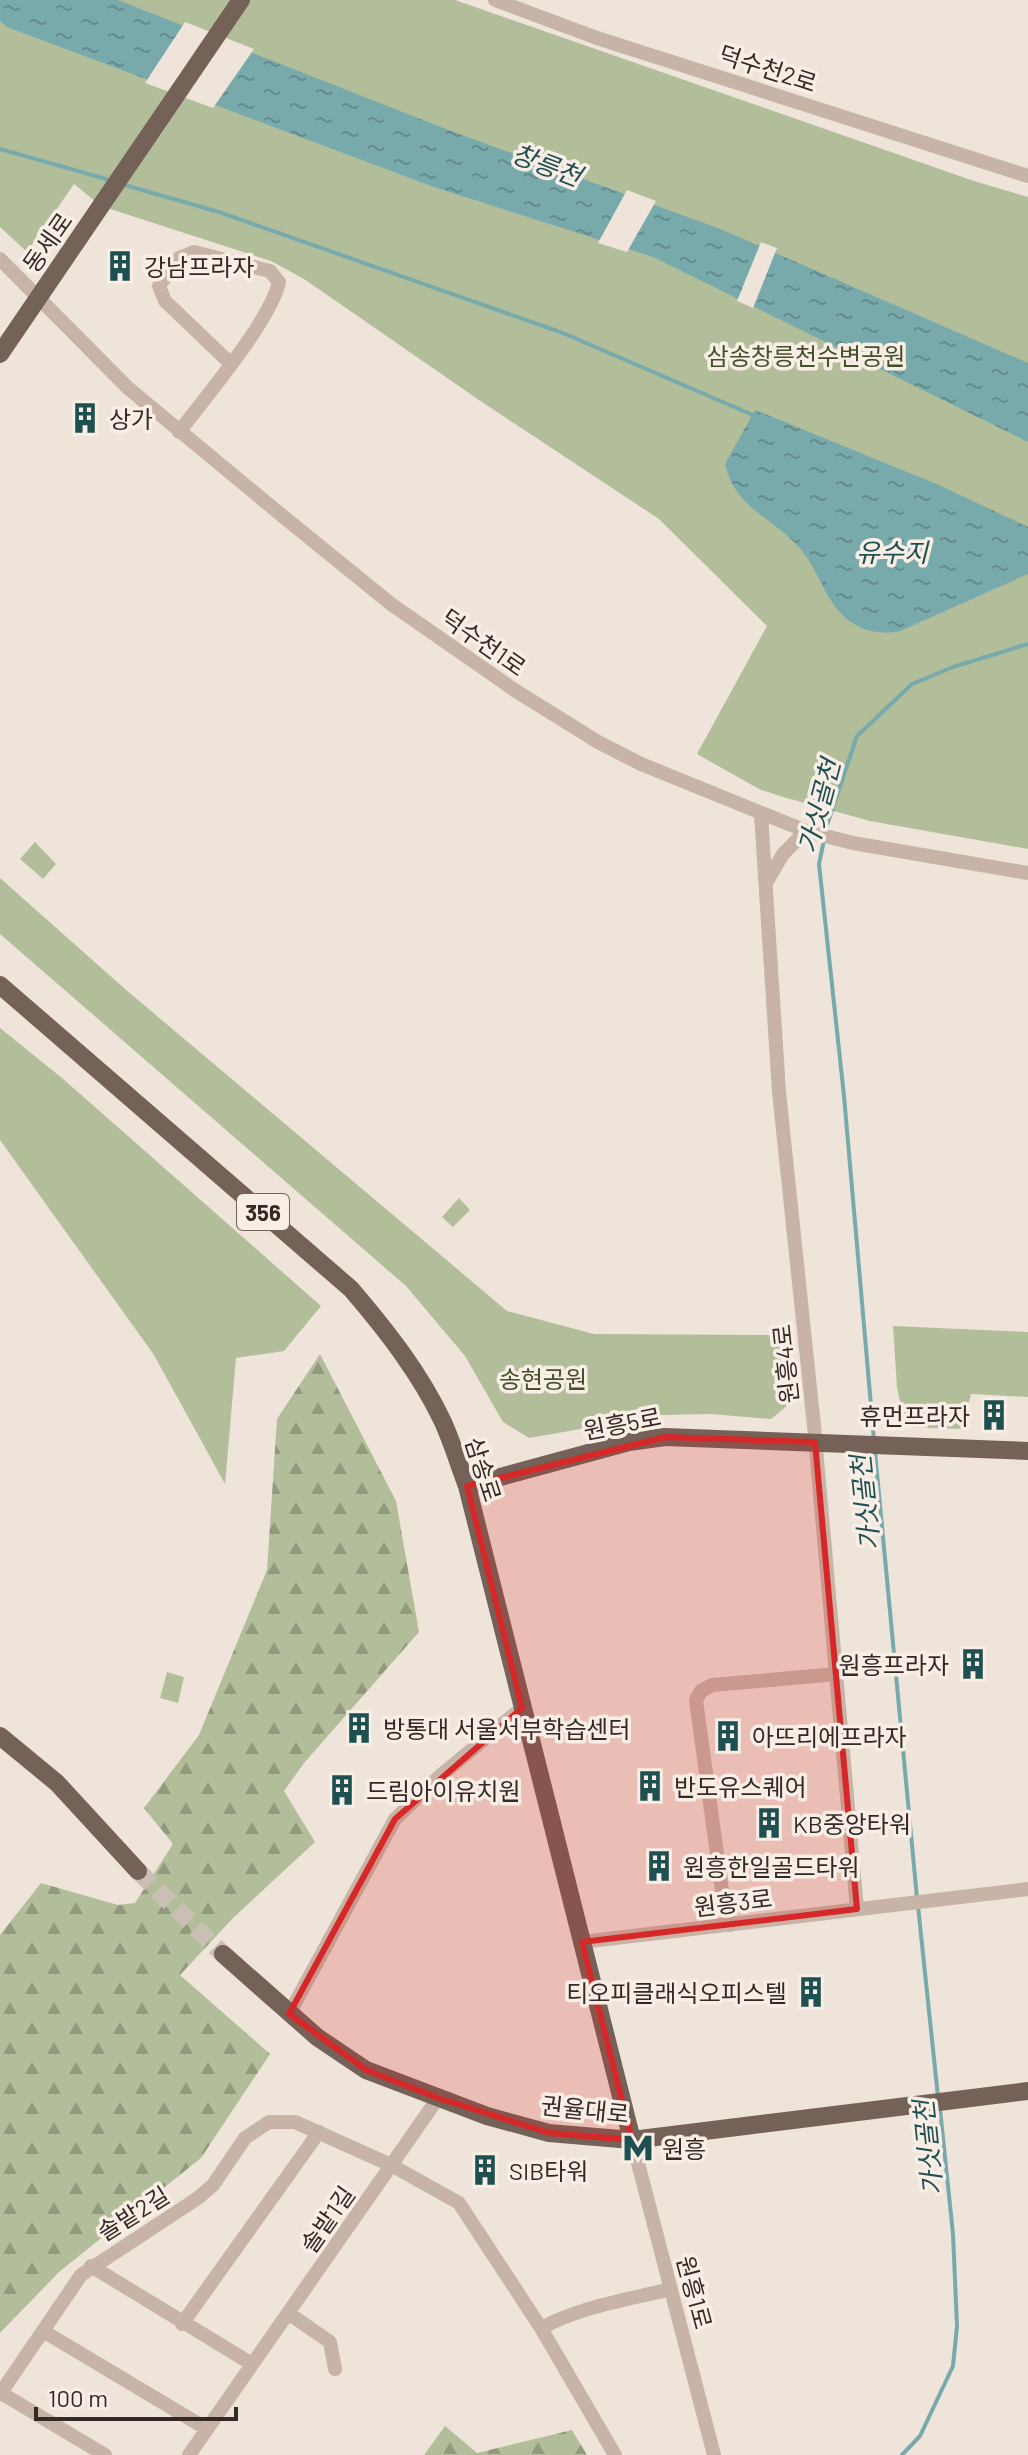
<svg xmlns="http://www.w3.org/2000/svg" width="1028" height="2455" viewBox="0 0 1028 2455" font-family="Barlow,'Noto Sans KR',sans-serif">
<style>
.forest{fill:url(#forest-firs)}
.park{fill:#b2bd9a}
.water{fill:url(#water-ripples)}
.pier{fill:#efe4d9}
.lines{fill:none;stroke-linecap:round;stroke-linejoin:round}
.stream{stroke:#79aaab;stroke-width:4}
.major-tunnel{stroke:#c9bfb5;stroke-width:18;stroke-dasharray:18 9;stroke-linecap:butt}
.minor{stroke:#c7b4a6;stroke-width:14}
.major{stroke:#746158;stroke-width:18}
.marked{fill:#d62828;fill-opacity:0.2;stroke:#d62828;stroke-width:6;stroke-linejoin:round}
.labels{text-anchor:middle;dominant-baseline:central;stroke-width:7;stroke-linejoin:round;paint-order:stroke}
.shield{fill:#f8eee5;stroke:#6e655f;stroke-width:2}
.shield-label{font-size:22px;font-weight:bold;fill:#332a26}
.street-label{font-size:24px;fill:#332a26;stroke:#f8eee5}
.poi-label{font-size:24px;fill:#332a26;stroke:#f8eee5;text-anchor:start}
.park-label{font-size:24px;fill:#43502b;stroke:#f8eee5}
.water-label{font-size:26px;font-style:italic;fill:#1e5052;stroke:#f8eee5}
</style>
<defs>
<pattern id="forest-firs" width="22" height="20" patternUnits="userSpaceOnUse" patternTransform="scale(2)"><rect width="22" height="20" fill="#b2bd9a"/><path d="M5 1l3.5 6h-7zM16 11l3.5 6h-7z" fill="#919a7d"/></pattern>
<pattern id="water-ripples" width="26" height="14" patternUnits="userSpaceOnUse" patternTransform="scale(2)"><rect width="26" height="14" fill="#79aaab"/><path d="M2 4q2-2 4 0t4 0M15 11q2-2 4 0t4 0" fill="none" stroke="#648b8b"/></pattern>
</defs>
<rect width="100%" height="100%" fill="#efe4d9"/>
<path class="forest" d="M320 1354 396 1501 419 1632 304 1763 284 1791 315 1842 234 1917 180 1975 270 2054 201 2158 59 2272 0 2333V1935L41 1883 118 1905 135 1903 173 1844 144 1808 199 1735 267 1570 277 1419Z
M445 2426 477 2453 572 2430 587 2455H424Z"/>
<path class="park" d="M0 0H455L974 181 1028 197V849L870 821 783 797 759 789 697 754 767 626 659 519 479 400 304 279 271 261 101 206 74 184 27 252 0 227Z
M35 842 56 864 43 879 20 859Z
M0 878 125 989 507 1311 594 1334 778 1335 788 1405 771 1419 710 1414 662 1415 529 1438 503 1422 465 1356 406 1286 0 934Z
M0 1028 62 1078 321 1306 284 1351 236 1358 225 1484 154 1355 0 1140Z
M459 1198 470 1210 453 1227 442 1217Z
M893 1326 1028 1332V1397L971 1394 962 1429 906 1427 897 1388Z
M167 1672 184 1677 178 1703 160 1698Z"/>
<path class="water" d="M0 0H118L451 131 718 228 1028 363V442L653 257 434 187 7 27 0 21Z
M755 410 939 485 1028 527V574L898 632C884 633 869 633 856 625 828 610 823 579 805 555 778 517 737 514 725 464Z"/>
<path class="pier" d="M185 22 254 49 213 108 145 83Z
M627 190 656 201 627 252 598 243Z
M761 242 777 248 753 308 737 301Z"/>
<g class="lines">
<path class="stream" d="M0 149 113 181
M121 184 219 212 563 333 755 416
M825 831 857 736 912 684 953 667 1028 644
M824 840 819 864 844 1096 874 1440
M875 1452 917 1898
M918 1906 938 2097
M902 2455 920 2436 953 2366 957 2326 953 2234 940 2109"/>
<path class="major-tunnel" d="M138 1871 223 1954"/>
<path class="minor" d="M495 0 597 38 1028 176
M0 259 128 388 285 518 391 604 516 691 598 742 641 764 806 831 853 843 1028 873
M179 432C205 398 271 320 279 282L270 271 194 252 179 258 159 286 165 301 231 364
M761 814 779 1092 814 1426 857 1909
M766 883 783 854 806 831
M730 1925 723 1898 696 1700 701 1691 712 1685 837 1674
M582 1942 1028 1889
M289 2014 395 1819 440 1776 522 1708
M632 2140 714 2455
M91 2266 252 2364
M288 2313 330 2342 335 2369
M182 2324 319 2132
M541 2328C582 2306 627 2300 671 2289
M43 2331 207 2429
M1 2393 105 2455
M0 2394 81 2275 198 2198 213 2185 245 2138 269 2122H295L391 2165 459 2203 541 2328 615 2455
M189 2455 438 2098"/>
<path class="major" d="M0 354 241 0
M0 985 351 1289C386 1330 420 1373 443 1422 452 1442 459 1465 467 1486L632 2140
M467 1486 629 1442 665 1437 1028 1451
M0 1736 57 1783 138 1871
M223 1954 317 2037 366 2070 487 2116 549 2133 632 2140 1028 2091"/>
</g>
<path class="marked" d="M665 1437 815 1442 857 1909 582 1942 632 2140 549 2133 438 2098 366 2070 289 2014 395 1819 522 1708 467 1486Z"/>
<defs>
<symbol id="building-bare" viewBox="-9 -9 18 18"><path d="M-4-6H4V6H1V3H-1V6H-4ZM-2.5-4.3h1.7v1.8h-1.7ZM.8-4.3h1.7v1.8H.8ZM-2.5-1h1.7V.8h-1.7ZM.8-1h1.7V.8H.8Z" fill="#1e5052" stroke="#f8eee5" stroke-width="2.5" paint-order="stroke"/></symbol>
<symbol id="metro-bare" viewBox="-9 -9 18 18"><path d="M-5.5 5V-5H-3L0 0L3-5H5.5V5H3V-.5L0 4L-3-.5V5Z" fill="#1e5052" stroke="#f8eee5" stroke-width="2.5" paint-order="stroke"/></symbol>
</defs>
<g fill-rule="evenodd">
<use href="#building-bare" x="98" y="244" width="44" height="44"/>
<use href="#building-bare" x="63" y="396" width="44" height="44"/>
<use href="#building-bare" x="972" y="1393" width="44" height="44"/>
<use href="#building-bare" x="951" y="1642" width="44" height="44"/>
<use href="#building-bare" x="337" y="1706" width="44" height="44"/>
<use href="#building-bare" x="706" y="1714" width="44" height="44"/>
<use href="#building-bare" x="628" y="1764" width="44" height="44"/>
<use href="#building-bare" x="320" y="1768" width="44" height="44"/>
<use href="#building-bare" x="747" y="1801" width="44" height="44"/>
<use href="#building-bare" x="637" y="1844" width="44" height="44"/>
<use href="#building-bare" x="789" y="1970" width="44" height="44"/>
<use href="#metro-bare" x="616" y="2126" width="44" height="44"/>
<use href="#building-bare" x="463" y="2148" width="44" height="44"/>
</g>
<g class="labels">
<rect class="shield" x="237" y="1194" width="52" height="36" rx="6"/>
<g class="shield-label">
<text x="263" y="1212">356</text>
</g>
<g class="street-label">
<text transform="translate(768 68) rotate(18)">덕수천2로</text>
<text transform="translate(47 242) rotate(-55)">동세로</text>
<text transform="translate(484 642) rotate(35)">덕수천1로</text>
<text transform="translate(785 1364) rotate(-96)">원흥4로</text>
<text transform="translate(622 1423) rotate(-11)">원흥5로</text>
<text transform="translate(484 1469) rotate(72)">삼송로</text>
<text transform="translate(733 1902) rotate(-7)">원흥3로</text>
<text transform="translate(585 2109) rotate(6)">권율대로</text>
<text transform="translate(133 2213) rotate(-32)">솔밭2길</text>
<text transform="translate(327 2219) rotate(-55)">솔밭1길</text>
<text transform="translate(695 2292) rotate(75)">원흥1로</text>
</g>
<g class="poi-label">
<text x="144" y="266">강남프라자</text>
<text x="109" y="418">상가</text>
<text x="970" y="1415" text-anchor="end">휴먼프라자</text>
<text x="949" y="1664" text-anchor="end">원흥프라자</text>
<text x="383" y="1728">방통대 서울서부학습센터</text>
<text x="752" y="1736">아뜨리에프라자</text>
<text x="674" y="1786">반도유스퀘어</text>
<text x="366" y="1790">드림아이유치원</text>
<text x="793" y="1823">KB중앙타워</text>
<text x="683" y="1866">원흥한일골드타워</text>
<text x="787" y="1992" text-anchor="end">티오피클래식오피스텔</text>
<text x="662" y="2148">원흥</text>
<text x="509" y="2170">SIB타워</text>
</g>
<g class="park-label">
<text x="806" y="355">삼송창릉천수변공원</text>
<text x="543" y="1378">송현공원</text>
</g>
<g class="water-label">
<text transform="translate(547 164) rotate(21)">창릉천</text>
<text x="892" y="551">유수지</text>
<text transform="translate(818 806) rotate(-75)">가싯골천</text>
<text transform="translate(864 1503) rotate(-96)">가싯골천</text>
<text transform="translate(927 2148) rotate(-96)">가싯골천</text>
</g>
</g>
<path d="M36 2407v12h200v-12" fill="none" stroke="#332a26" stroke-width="4"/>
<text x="48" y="2407" font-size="24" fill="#332a26" stroke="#f8eee5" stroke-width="6" paint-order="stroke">100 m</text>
</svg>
